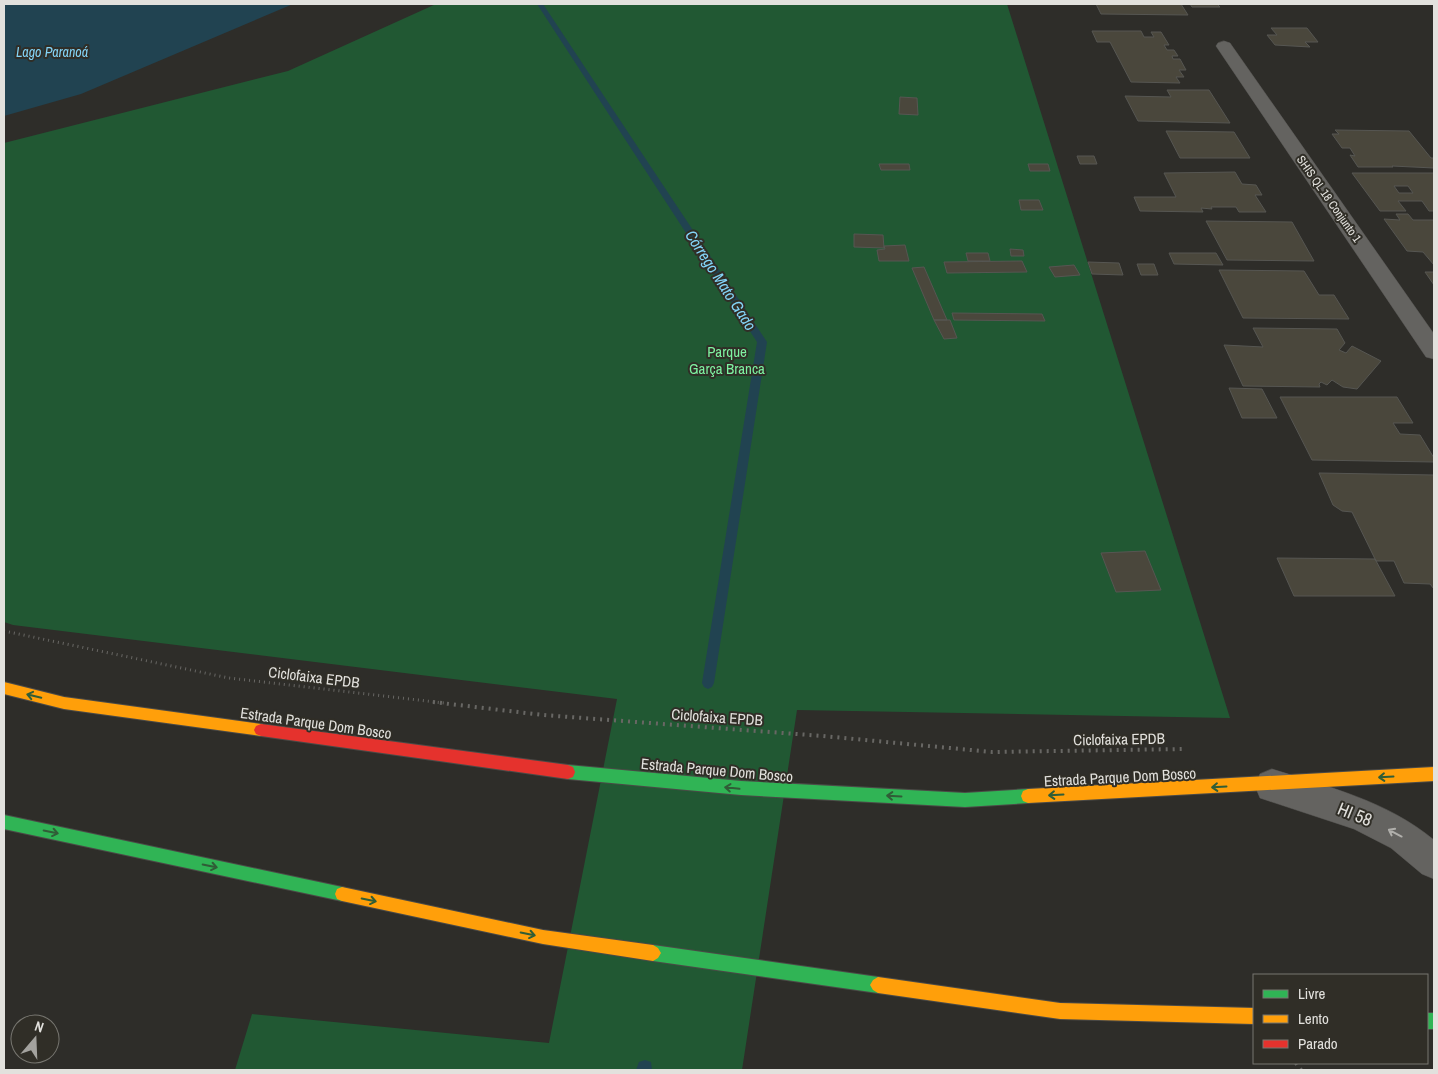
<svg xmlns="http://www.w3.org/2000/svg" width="1438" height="1074" viewBox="0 0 1438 1074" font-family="'Archivo Narrow',sans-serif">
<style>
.green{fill:#215833}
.water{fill:#214351}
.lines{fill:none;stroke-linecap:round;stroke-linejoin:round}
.stream{fill:#214351;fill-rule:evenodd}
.building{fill:#4a473c;stroke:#565652;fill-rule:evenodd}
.street-casing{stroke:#4b4a47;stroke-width:1}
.fast-casing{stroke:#4b4a47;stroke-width:2}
.slow-casing{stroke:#4b4a47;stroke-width:2}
.jam-casing{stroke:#4b4a47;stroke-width:2}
.path-far1{stroke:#686764;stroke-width:3;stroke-dasharray:1 4;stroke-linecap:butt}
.path{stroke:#686764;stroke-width:4;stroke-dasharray:2 5;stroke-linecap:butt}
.street{fill:#646360;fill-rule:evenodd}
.fast{fill:#30b455;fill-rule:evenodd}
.slow{fill:#ff9f0a;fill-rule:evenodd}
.jam{fill:#e5322d;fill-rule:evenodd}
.oneway{stroke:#305d37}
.oneway2{stroke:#b0afab}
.labels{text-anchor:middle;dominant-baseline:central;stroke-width:4;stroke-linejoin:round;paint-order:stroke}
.far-street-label{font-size:12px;fill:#e2e1dd;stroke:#302e27}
.far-water-label{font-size:14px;font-style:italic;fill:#83d4f7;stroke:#302e27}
.park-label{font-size:15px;fill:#7ef2a1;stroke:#302e27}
.street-label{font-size:15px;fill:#e2e1dd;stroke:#302e27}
.water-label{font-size:16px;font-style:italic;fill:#83d4f7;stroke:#302e27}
.near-street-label{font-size:18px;fill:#e2e1dd;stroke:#302e27}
</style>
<rect width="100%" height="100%" fill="#2e2d29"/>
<path class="green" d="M436 4H1007L1230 718 797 710 742 1070H235L252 1014 549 1043 617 699 13 625 4 622V143L288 71Z"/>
<path class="water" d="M4 4H293L81 94 4 116Z"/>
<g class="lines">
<path class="stream" d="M537 4H543L767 342 714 683 712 687 708 689 704 687 702 683 757 342Z
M645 1060 651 1062 652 1070H636L639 1062Z"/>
</g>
<path class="building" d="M1096 4H1181L1188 15 1101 14Z
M1190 4H1217L1220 7H1192Z
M1271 28H1307L1318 42H1305L1310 47 1275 45 1267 35H1277Z
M1092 31H1141L1144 37H1154L1151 32H1161L1169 45H1164L1167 50H1174L1178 56H1172L1173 59H1180L1186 70H1179L1184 77H1176L1180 83 1131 82 1110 42H1097Z
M1167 90H1209L1230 123 1138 121 1125 96 1171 97Z
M900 97 917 98 918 115 899 114Z
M1335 130 1409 131 1431 158H1434V168L1392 166 1393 167H1358L1350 155 1355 156 1350 148H1342L1332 134H1339Z
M1166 131 1234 132 1250 158H1180Z
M1077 156H1094L1097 164H1080Z
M879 164H909L910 170H881Z
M1028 164H1048L1050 171H1030Z
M1235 172 1242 184 1256 185 1262 195H1255L1266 212H1239L1236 207H1211L1212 209 1201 208 1203 212 1140 211 1134 197H1176L1164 173Z
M1352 173H1434V211H1429L1422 201H1398L1406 211H1380ZM1394 186H1408L1413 193H1399Z
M1019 200H1039L1043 210H1021Z
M1396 214H1408L1413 220H1434V265L1423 252 1407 251 1384 219 1400 220Z
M1206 221 1292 222 1314 261 1227 260Z
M854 234 883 235 884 248 854 247Z
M905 245 909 261H879L877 250 885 249 884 246Z
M1010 249 1023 250 1024 256H1011Z
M966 253H988L990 261H968Z
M1169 253H1216L1223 265 1174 264Z
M1022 261 1027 272 947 273 944 262Z
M1088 262 1119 263 1123 275 1092 274Z
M1137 264H1154L1158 275H1141Z
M1074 265 1080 275 1055 277 1049 267Z
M924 267 947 320H934L912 268Z
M1219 270 1304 271 1319 295H1334L1349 319 1243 318Z
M1425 272H1434V285Z
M952 313 1042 314 1045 321 954 320Z
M934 320H950L957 338 944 339Z
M1253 328 1337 329 1345 343 1339 350 1346 353 1352 346 1381 361 1357 389 1343 387 1332 380 1327 385 1321 382 1319 384 1320 387 1243 386 1224 345 1263 347Z
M1229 388 1262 389 1277 418H1242Z
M1280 397H1397L1413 423H1393L1400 434 1420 435 1434 458V462L1312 460Z
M1319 473 1434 475V589L1430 584 1404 583 1394 561H1376L1352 512 1342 511 1333 505Z
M1145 551 1161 590 1116 592 1101 553Z
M1277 558 1375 559 1395 596H1294Z"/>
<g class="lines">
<defs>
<path id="street" d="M1224 41 1230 43 1434 334V359L1426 357 1216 46 1218 43Z
M1272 769C1329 787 1387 801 1434 840V879L1422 874 1391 848 1354 829 1260 798 1255 786 1260 774Z"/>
<path id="fast" d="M568 765 741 781 965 793 1028 789 1033 791 1035 796 1033 801 1028 803 965 807 741 795 568 779 563 777 561 772 563 767Z
M4 815 342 887 347 889 349 894 347 899 342 901 4 829Z
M653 945 878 977 883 980 886 985 883 990 878 993 653 961 648 958 645 953 648 948Z
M1427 1013H1434V1029H1427Z"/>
<path id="slow" d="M4 682 64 697 261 724 266 726 268 730 266 734 261 736 64 709 4 694Z
M1434 767V781L1028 803 1023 801 1021 796 1023 791 1028 789Z
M342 887 543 930 653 945 658 948 661 953 658 958 653 961 543 944 342 901 337 899 335 894 337 889Z
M878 977 1060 1003 1254 1008V1024L1060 1019 878 993 873 990 870 985 873 980Z"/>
<path id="jam" d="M261 724 568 765 573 767 575 772 573 777 568 779 261 736 256 734 254 730 256 726Z"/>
</defs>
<use href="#street" class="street-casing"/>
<use href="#fast" class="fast-casing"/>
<use href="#slow" class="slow-casing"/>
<use href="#jam" class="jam-casing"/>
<path class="path-far1" d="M4 631 229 678 444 703"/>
<path class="path" d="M433 702 543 715 823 736 992 752 1184 749
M1296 1063 1301 1070"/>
<use href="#street" class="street"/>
<use href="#fast" class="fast"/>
<use href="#slow" class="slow"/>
<use href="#jam" class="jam"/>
</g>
<defs><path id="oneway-shaft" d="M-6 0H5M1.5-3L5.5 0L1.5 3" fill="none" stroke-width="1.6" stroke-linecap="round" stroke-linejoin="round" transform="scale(1.25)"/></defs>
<g class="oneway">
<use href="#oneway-shaft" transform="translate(34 696) rotate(-166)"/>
<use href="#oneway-shaft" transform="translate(1386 777) rotate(177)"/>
<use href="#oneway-shaft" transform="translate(1219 787) rotate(177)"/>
<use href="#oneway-shaft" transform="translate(732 788) rotate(-174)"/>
<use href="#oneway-shaft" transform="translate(1056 795) rotate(177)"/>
<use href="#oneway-shaft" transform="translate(894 796) rotate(-177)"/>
<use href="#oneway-shaft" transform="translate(51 832) rotate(12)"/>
<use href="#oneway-shaft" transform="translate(210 866) rotate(12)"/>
<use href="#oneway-shaft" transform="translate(369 900) rotate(12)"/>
<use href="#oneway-shaft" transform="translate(528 934) rotate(12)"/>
</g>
<use class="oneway2" href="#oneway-shaft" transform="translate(1395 833) rotate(-152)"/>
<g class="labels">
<g class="far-street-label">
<text transform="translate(1329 199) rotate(55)">SHIS QL 18 Conjunto 1</text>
</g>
<g class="far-water-label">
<text x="52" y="52">Lago Paranoá</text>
</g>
<g class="park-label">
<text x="727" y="351">Parque<tspan x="727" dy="17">Garça Branca</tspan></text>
</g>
<g class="street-label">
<text transform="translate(314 677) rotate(7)">Ciclofaixa EPDB</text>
<text transform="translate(717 717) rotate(4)">Ciclofaixa EPDB</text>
<text transform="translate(316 723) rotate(8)">Estrada Parque Dom Bosco</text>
<text transform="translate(1119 739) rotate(-1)">Ciclofaixa EPDB</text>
<text transform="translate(717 770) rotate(5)">Estrada Parque Dom Bosco</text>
<text transform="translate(1120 777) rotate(-3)">Estrada Parque Dom Bosco</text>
</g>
<g class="water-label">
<text transform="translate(721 280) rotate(57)">Córrego Mato Gado</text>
</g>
<g class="near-street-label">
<text transform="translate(1355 814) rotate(22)">HI 58</text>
</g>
</g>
<rect width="1438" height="1074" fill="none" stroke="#e2e1dd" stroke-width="10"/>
<rect x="1253" y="974" width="175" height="90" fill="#302e27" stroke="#777670"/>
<rect x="1263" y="990" width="25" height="8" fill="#30b455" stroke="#777670"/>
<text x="1298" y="999" font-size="15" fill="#e2e1dd">Livre</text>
<rect x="1263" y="1015" width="25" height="8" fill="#ff9f0a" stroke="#777670"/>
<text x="1298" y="1024" font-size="15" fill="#e2e1dd">Lento</text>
<rect x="1263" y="1040" width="25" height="8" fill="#e5322d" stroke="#777670"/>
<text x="1298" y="1049" font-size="15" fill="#e2e1dd">Parado</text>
<g transform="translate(35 1039) rotate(19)"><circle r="24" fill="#302e27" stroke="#777670"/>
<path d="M0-4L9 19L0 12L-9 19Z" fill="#a3a29e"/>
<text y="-8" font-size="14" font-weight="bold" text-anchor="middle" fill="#e2e1dd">N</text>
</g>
</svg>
